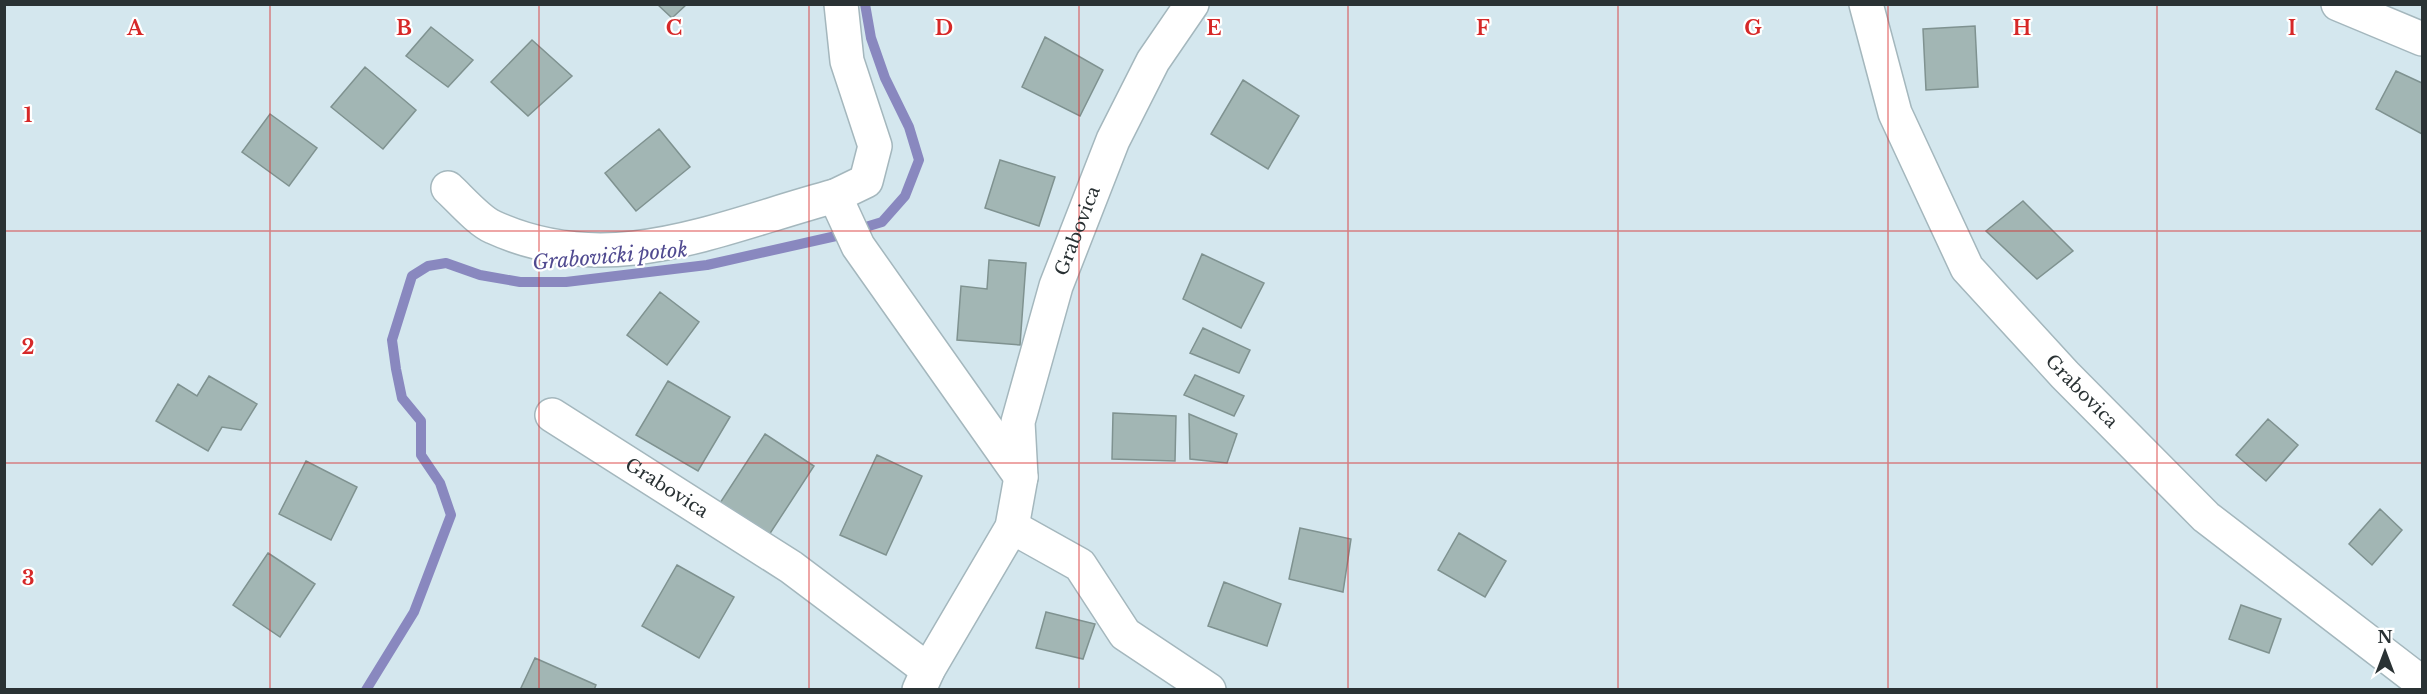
<svg xmlns="http://www.w3.org/2000/svg" width="2427" height="694" viewBox="0 0 2427 694" font-family="'Libre Baskerville',serif">
<style>
.lines{fill:none;stroke-linecap:round;stroke-linejoin:round}
.stream{stroke:#8988bf;stroke-width:10}
.building{fill:#a2b6b4;stroke:#7f9290;stroke-width:1.5}
.minor-casing{stroke:#a4b7bd;stroke-width:36}
.minor{stroke:#fff;stroke-width:33}
.grid{fill:none;stroke:#d62828;stroke-width:1.5;stroke-opacity:0.55}
.labels{text-anchor:middle;dominant-baseline:central;stroke-width:4.5;stroke-linejoin:round;paint-order:stroke}
.street-label{font-size:18px;fill:#2a3234;stroke:#fff}
.water-label{font-size:20px;font-style:italic;fill:#504a90;stroke:#fff}
.grid-label{font-size:20px;text-anchor:middle;font-weight:bold;fill:#d62828;stroke:#fff;stroke-width:4.5;stroke-linejoin:round;paint-order:stroke}
</style>
<rect width="100%" height="100%" fill="#d4e7ee"/>
<g class="lines">
<path class="stream" d="M366 690 414 612 451 515 440 483 421 455V421L402 398 396 369 392 340 412 276 428 266 446 263 480 275 520 282H566L707 265 836 236 882 222 905 196 919 160 909 127 885 78 871 38 865 4"/>
</g>
<path class="building" d="M657 4H687L672 18Z
M1975 26 1978 87 1926 90 1923 29Z
M431 27 473 60 448 87 406 56Z
M1045 37 1103 70 1080 116 1022 87Z
M532 40 572 76 528 116 491 82Z
M365 67 416 110 383 149 331 107Z
M2396 71 2422 83V134L2376 109Z
M1243 80 1299 116 1268 169 1211 134Z
M270 114 317 148 289 186 242 152Z
M659 129 690 167 636 211 605 173Z
M1000 160 1055 177 1039 226 985 208Z
M2023 201 2073 251 2037 279 1986 231Z
M1202 254 1264 283 1241 328 1183 299Z
M989 260 1026 263 1020 345 957 340 961 286 987 289Z
M660 292 699 322 667 365 627 335Z
M1203 328 1250 350 1239 373 1190 353Z
M1195 375 1244 396 1234 416 1184 395Z
M209 376 257 404 241 430 222 427 208 451 156 421 178 384 197 396Z
M668 381 730 417 698 471 636 435Z
M1113 413 1176 416 1175 461 1112 459Z
M1189 414 1237 434 1227 463 1190 459Z
M2268 419 2298 445 2266 481 2236 455Z
M765 434 814 466 769 535 720 503Z
M877 455 922 476 886 555 840 535Z
M306 461 357 487 331 540 279 514Z
M2380 509 2402 530 2372 565 2349 544Z
M1300 528 1351 539 1343 592 1289 579Z
M1459 533 1506 561 1485 597 1438 570Z
M268 553 315 584 280 637 233 605Z
M677 565 734 597 699 658 642 626Z
M1224 582 1281 604 1267 646 1208 626Z
M2241 605 2281 619 2269 653 2229 639Z
M1046 612 1095 624 1083 659 1036 648Z
M535 658 596 685 594 690H520Z"/>
<g class="lines">
<defs>
<g id="minor">
<path d="M841 4 847 61 875 146 866 181 835 196 858 246 1021 477"/>
<path id="s1" d="M1866 4 1895 113 1967 268 2065 375 2206 517 2422 683"/>
<path d="M2338 4 2422 39"/>
<path d="M448 188C460 199 479 221 493 227 611 281 719 227 835 196"/>
<path id="s2" d="M552 415 791 567 928 670"/>
<path d="M1012 527 1080 565 1125 634 1209 690"/>
<path id="s3" d="M919 690 928 670 1012 527 1021 477 1018 422 1056 286 1113 140 1153 61 1192 4"/>
</g>
</defs>
<use href="#minor" class="minor-casing"/>
<use href="#minor" class="minor"/>
</g>
<path class="grid" d="M270 4V690M539 4V690M809 4V690M1079 4V690M1348 4V690M1618 4V690M1888 4V690M2157 4V690M4 231H2422M4 463H2422"/>
<g class="labels">
<g class="street-label">
<text stroke="none"><textPath href="#s3" startOffset="494">Grabovica</textPath></text>
<text stroke="none"><textPath href="#s1" startOffset="452">Grabovica</textPath></text>
<text stroke="none"><textPath href="#s2" startOffset="136">Grabovica</textPath></text>
</g>
<g class="water-label">
<text transform="translate(610 256) rotate(-5)">Grabovički potok</text>
</g>
</g>
<g class="grid-label">
<text x="135" y="35">A</text>
<text x="404" y="35">B</text>
<text x="674" y="35">C</text>
<text x="944" y="35">D</text>
<text x="1214" y="35">E</text>
<text x="1483" y="35">F</text>
<text x="1753" y="35">G</text>
<text x="2022" y="35">H</text>
<text x="2292" y="35">I</text>
<text x="28" y="122">1</text>
<text x="28" y="354">2</text>
<text x="28" y="585">3</text>
</g>
<rect width="2427" height="694" fill="none" stroke="#2a3234" stroke-width="12"/>
<g transform="translate(2385 652)" stroke="#ffffff" stroke-width="4.5" paint-order="stroke">
<path d="M0-4.5L10 22L0 15L-10 22Z" fill="#2a3234"/>
<text y="-9" font-size="16" font-weight="bold" text-anchor="middle" fill="#2a3234">N</text>
</g>
</svg>
